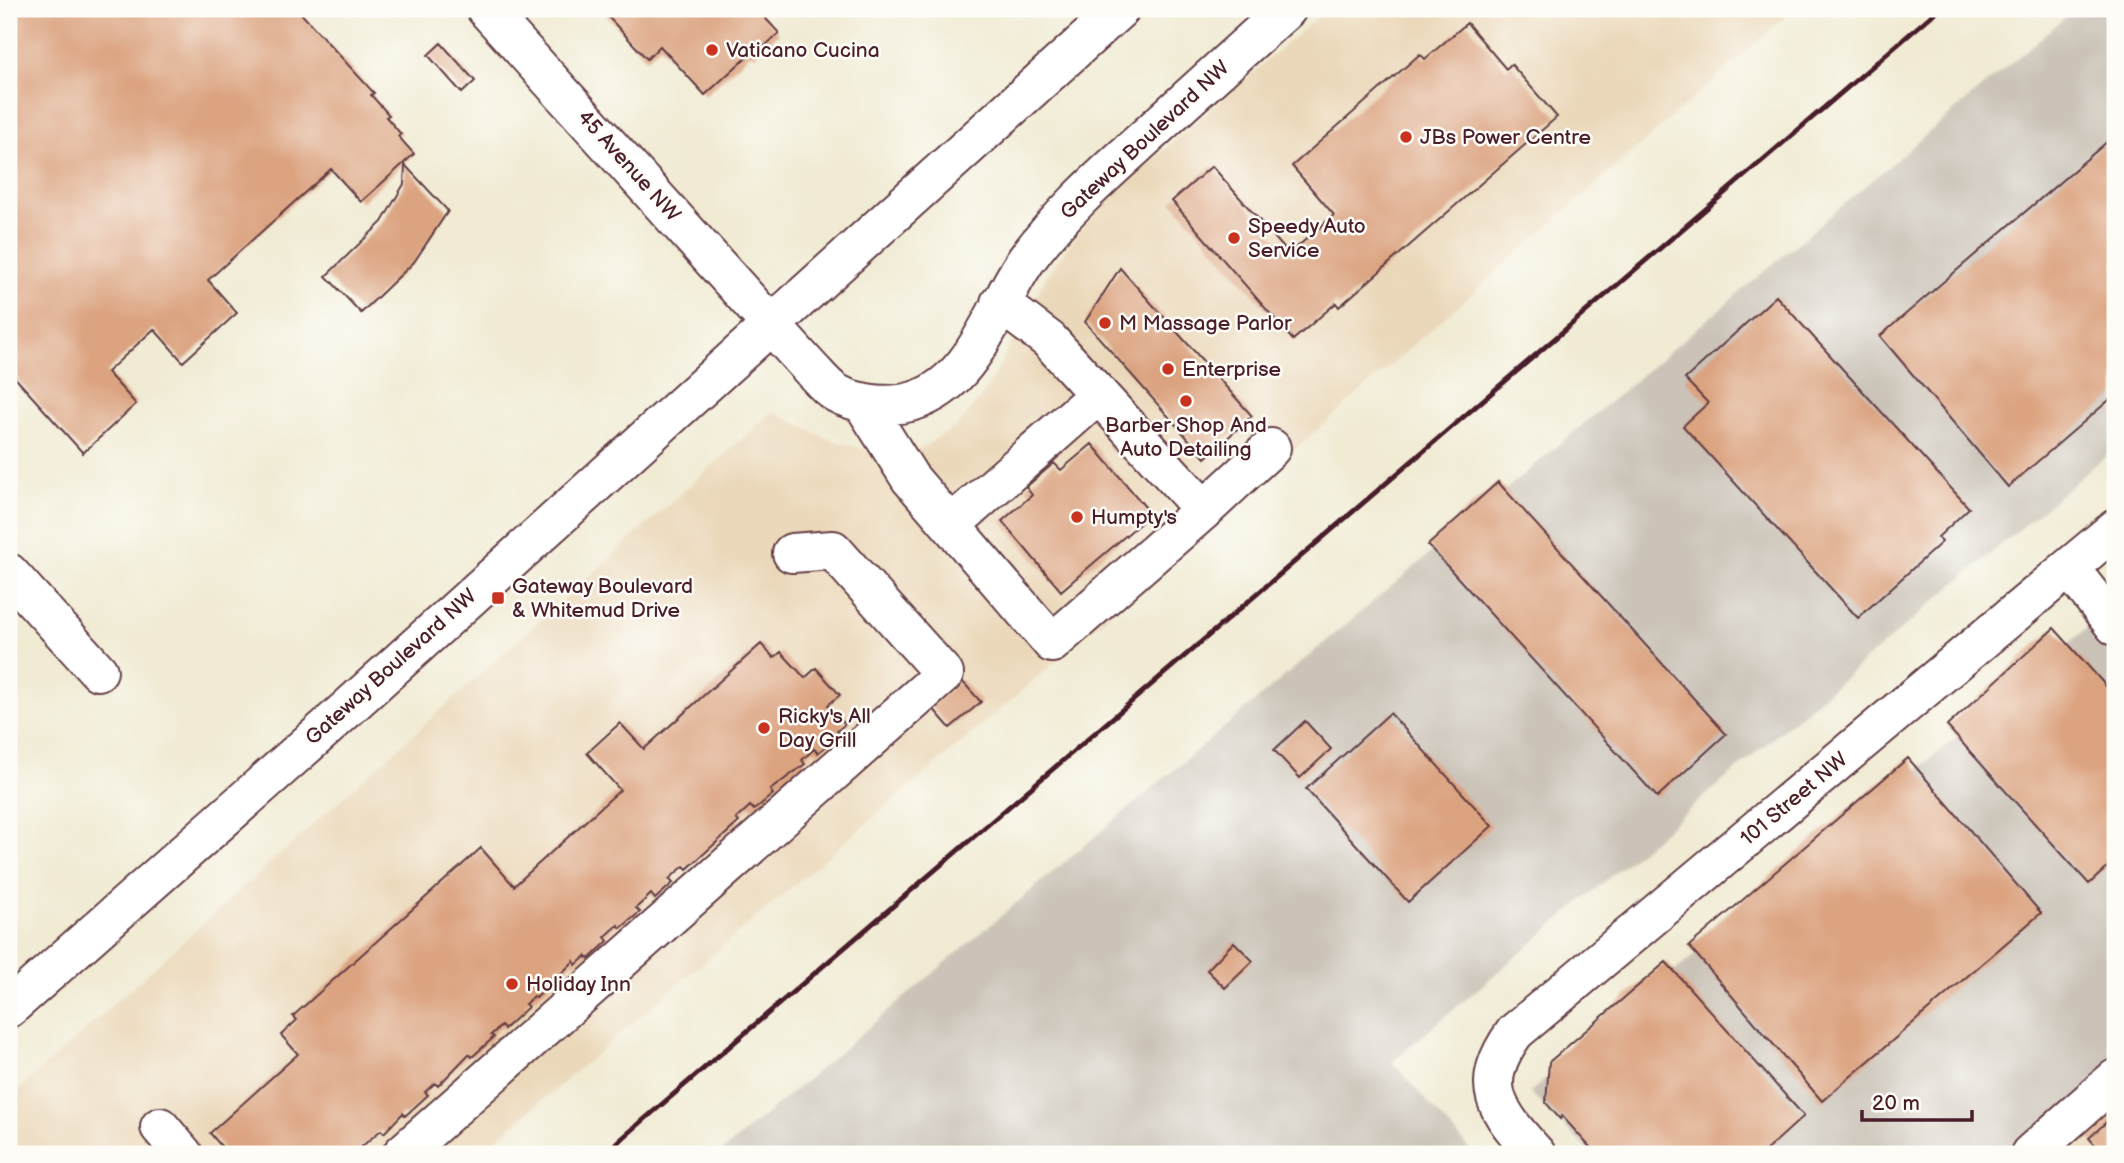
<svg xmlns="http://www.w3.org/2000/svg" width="2124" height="1163" viewBox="0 0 2124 1163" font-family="'Balsamiq Sans',sans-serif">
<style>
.built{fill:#ebd8ba}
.industrial{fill:#cbc3b8}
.building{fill:#dba380}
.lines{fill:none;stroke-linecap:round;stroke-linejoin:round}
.minor-casing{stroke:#633e44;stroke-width:42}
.major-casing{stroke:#633e44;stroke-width:42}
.minor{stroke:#fff;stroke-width:38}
.major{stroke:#fff;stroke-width:38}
.rail{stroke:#4a1f2b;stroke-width:5}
.poi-dot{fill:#c8321e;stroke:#fdfcf7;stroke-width:2.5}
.labels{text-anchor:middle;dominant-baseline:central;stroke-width:5;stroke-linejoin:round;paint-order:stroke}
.poi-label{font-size:21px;fill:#4a1f2b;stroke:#fdfcf7;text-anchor:start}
.street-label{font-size:21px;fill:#4a1f2b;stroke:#fdfcf7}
</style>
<rect width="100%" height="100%" fill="#fdfcf7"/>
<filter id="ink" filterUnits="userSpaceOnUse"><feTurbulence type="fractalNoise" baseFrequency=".0143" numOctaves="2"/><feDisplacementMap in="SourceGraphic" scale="14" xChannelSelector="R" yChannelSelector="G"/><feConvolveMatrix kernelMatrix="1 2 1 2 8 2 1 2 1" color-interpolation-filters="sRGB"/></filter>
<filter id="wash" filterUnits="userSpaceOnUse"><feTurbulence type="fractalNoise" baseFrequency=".00686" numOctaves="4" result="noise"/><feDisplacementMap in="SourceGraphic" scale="28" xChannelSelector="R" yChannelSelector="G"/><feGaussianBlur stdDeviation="1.57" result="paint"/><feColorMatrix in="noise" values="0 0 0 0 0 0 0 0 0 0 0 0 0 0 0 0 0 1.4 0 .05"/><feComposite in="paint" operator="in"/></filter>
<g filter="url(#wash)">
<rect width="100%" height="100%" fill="#f1ebd4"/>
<path class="built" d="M1327 9H1794L1024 689 479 1154H9V1098L773 411 825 438 871 452 920 449 959 425 988 387 1045 279 1078 232 1118 189Z
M2115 1069V1154H2016Z"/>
<path class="industrial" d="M2075 9H2115V448L1392 1062 1474 1154H719Z
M2115 605V1072L2019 1154H1592L1530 1092Z"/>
<g id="blocks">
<path class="building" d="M9 9H297L374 93 371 95 389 115 386 117 401 134 398 136 414 154 361 202 331 169 208 280 237 313 183 362 154 329 107 372 136 404 83 453 9 371Z
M601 9H757L779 33 754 56 751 53 705 95 660 46 647 59Z
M1467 23 1506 69 1511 64 1557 117 1339 307 1336 303 1293 340 1172 201 1212 166 1289 254 1334 215 1292 166 1420 54 1425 59Z
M441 43 475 81 462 93 428 55Z
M2115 135V395L2008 487 1880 336Z
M405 165 448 211 414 262 361 313 326 276 382 222 404 184Z
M1120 268 1252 416 1205 458 1085 322Z
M1776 296 1969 508 1938 537 1942 542 1858 618 1683 426 1708 403 1685 379Z
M1092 444 1151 514 1061 591 1002 521 1032 495 1026 487 1054 463 1061 470Z
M1498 482 1726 734 1657 797 1428 545Z
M2054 628 2115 696V860L2089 884 1947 726Z
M761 644 774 658 781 652 805 678 816 668 840 695 828 705 845 724 837 731 840 734 818 753 814 749 802 760 805 764 770 790 773 794 754 810 750 806 736 819 739 822 687 869 684 866 669 879 673 883 655 899 651 894 636 908 640 912 621 928 618 925 605 937 608 941 589 959 586 956 576 965 574 961 536 998 534 996 525 1004 528 1007 504 1029 501 1026 491 1035 494 1037 472 1057 469 1054 438 1086 435 1083 425 1092 428 1095 405 1116 403 1113 384 1133 381 1130 353 1154H213L222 1147 210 1133 298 1054 281 1035 297 1020 293 1016 481 848 514 886 620 790 587 753 620 723 644 749Z
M961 680 981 702 950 728 931 706Z
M1390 713 1492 826 1408 902 1306 789Z
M1305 721 1331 749 1300 778 1274 750Z
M1908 758 2041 913 1822 1101 1689 946Z
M1234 942 1253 961 1225 988 1207 970Z
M1666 962 1804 1116 1762 1154H1596L1562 1116 1560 1119 1546 1103 1549 1062Z
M2115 1114V1154H2103L2089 1138Z"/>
</g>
</g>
<g filter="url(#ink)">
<use href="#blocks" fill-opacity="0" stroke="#633e44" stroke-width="2"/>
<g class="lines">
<defs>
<path id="minor" d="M486 9 809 367C817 375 826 387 836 393 857 405 891 408 914 401 976 381 993 307 1027 259 1062 211 1106 173 1149 134 1195 92 1241 50 1287 9
M1000 303 1049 340 1204 510 1271 448
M862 402 910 478 1052 643 1204 510
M951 525 1098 395
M2070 569 2115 626
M9 573 98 671
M160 1127 183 1154
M402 1154 944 674 833 550 792 553
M1536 1154C1496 1110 1476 1086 1515 1032L2115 529
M2030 1154 2115 1079"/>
<path id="major" d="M9 1008 327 727 1120 9"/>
</defs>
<use href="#minor" class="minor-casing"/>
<use href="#major" class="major-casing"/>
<use href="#minor" class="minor"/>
<use href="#major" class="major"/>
<path class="rail" d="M604 1154 1939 9"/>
</g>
</g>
<g class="poi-dot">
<circle cx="712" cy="50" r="7"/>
<circle cx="1406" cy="137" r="7"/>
<circle cx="1234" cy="238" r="7"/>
<circle cx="1105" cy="323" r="7"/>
<circle cx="1168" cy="369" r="7"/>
<circle cx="1186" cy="401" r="7"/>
<circle cx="1077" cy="517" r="7"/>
<rect x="491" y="591" width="14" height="14" rx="3.5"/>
<circle cx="764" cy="728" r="7"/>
<circle cx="512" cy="984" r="7"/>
</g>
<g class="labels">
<g class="poi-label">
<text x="726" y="50">Vaticano Cucina</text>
<text x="1420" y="137">JBs Power Centre</text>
<text x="1248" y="226">Speedy Auto<tspan x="1248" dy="24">Service</tspan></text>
<text x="1119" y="323">M Massage Parlor</text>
<text x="1182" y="369">Enterprise</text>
<text x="1186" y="425" text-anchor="middle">Barber Shop And<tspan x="1186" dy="24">Auto Detailing</tspan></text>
<text x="1091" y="517">Humpty's</text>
<text x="512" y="586">Gateway Boulevard<tspan x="512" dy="24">&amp; Whitemud Drive</tspan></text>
<text x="778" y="716">Ricky's All<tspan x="778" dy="24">Day Grill</tspan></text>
<text x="526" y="984">Holiday Inn</text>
</g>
<g class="street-label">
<text transform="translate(1145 140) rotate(-43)">Gateway Boulevard NW</text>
<text transform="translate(629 166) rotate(48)">45 Avenue NW</text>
<text transform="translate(391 667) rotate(-42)">Gateway Boulevard NW</text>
<text transform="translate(1794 799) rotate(-40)">101 Street NW</text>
</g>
</g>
<rect width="2124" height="1163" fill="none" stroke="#fdfcf7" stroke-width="35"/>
<path d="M1862 1110v10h110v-10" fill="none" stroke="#4a1f2b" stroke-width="3.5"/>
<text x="1872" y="1110" font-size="21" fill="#4a1f2b" stroke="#fdfcf7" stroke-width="5" paint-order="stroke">20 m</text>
</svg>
